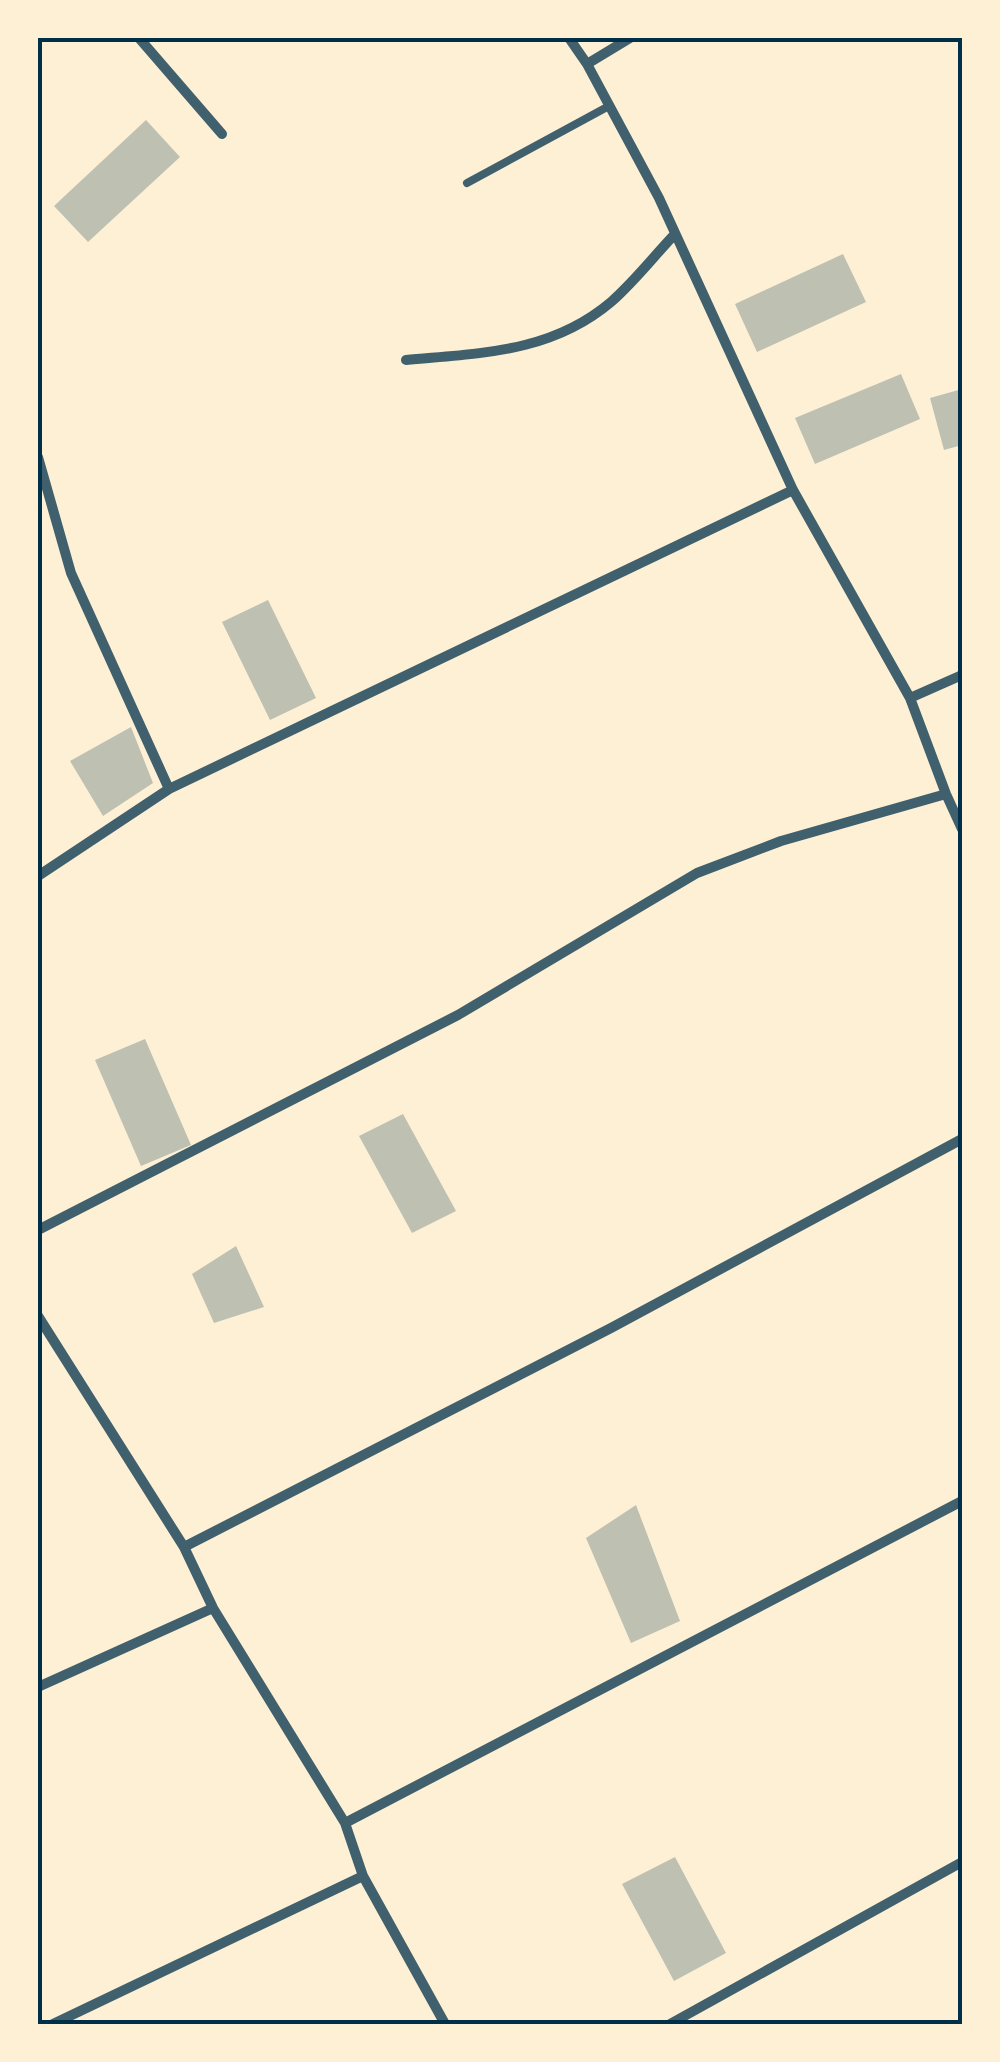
<svg xmlns="http://www.w3.org/2000/svg" width="1000" height="2062" viewBox="0 0 1000 2062" font-family="Cabin,sans-serif">
<style>
.building{fill:#bec0b2}
.lines{fill:none;stroke-linecap:round;stroke-linejoin:round}
.service{stroke:#3f606c;stroke-width:8}
.minor{stroke:#3f606c;stroke-width:10}
.neatline{fill:none;stroke:#003049;stroke-width:4}
</style>
<rect width="100%" height="100%" fill="#fdf0d5"/>
<path class="building" d="M146 120 180 157 88 242 54 206Z
M843 254 866 302 757 352 735 304Z
M901 374 920 419 815 464 795 418Z
M962 389V445L944 450 930 398Z
M268 600 316 698 270 720 222 622Z
M131 727 153 783 103 816 70 761Z
M145 1039 191 1145 141 1166 95 1060Z
M403 1114 456 1211 412 1233 359 1136Z
M236 1246 264 1307 214 1323 192 1274Z
M636 1505 680 1621 631 1643 586 1538Z
M675 1857 726 1953 674 1981 622 1884Z"/>
<g class="lines">
<path class="service" d="M467 183 609 106"/>
<path class="minor" d="M139 38 222 134
M569 38 587 64 659 198 793 490 910 698 946 794 962 829
M587 64 630 38
M406 360C480 353 551 353 611 302 634 282 654 256 675 234
M38 457 71 573 169 789
M910 698 962 675
M38 876 169 789 793 490
M38 1230 458 1015 697 873 781 841 946 794
M38 1316 184 1547 213 1608 345 1823 363 1876 445 2024
M184 1547 611 1328 962 1139
M38 1687 213 1608
M345 1823 962 1501
M53 2024 363 1876
M670 2024 962 1862"/>
</g>
<rect width="1000" height="2062" fill="none" stroke="#fdf0d5" stroke-width="80"/>
<rect x="40" y="40" width="920" height="1982" class="neatline"/>
</svg>
